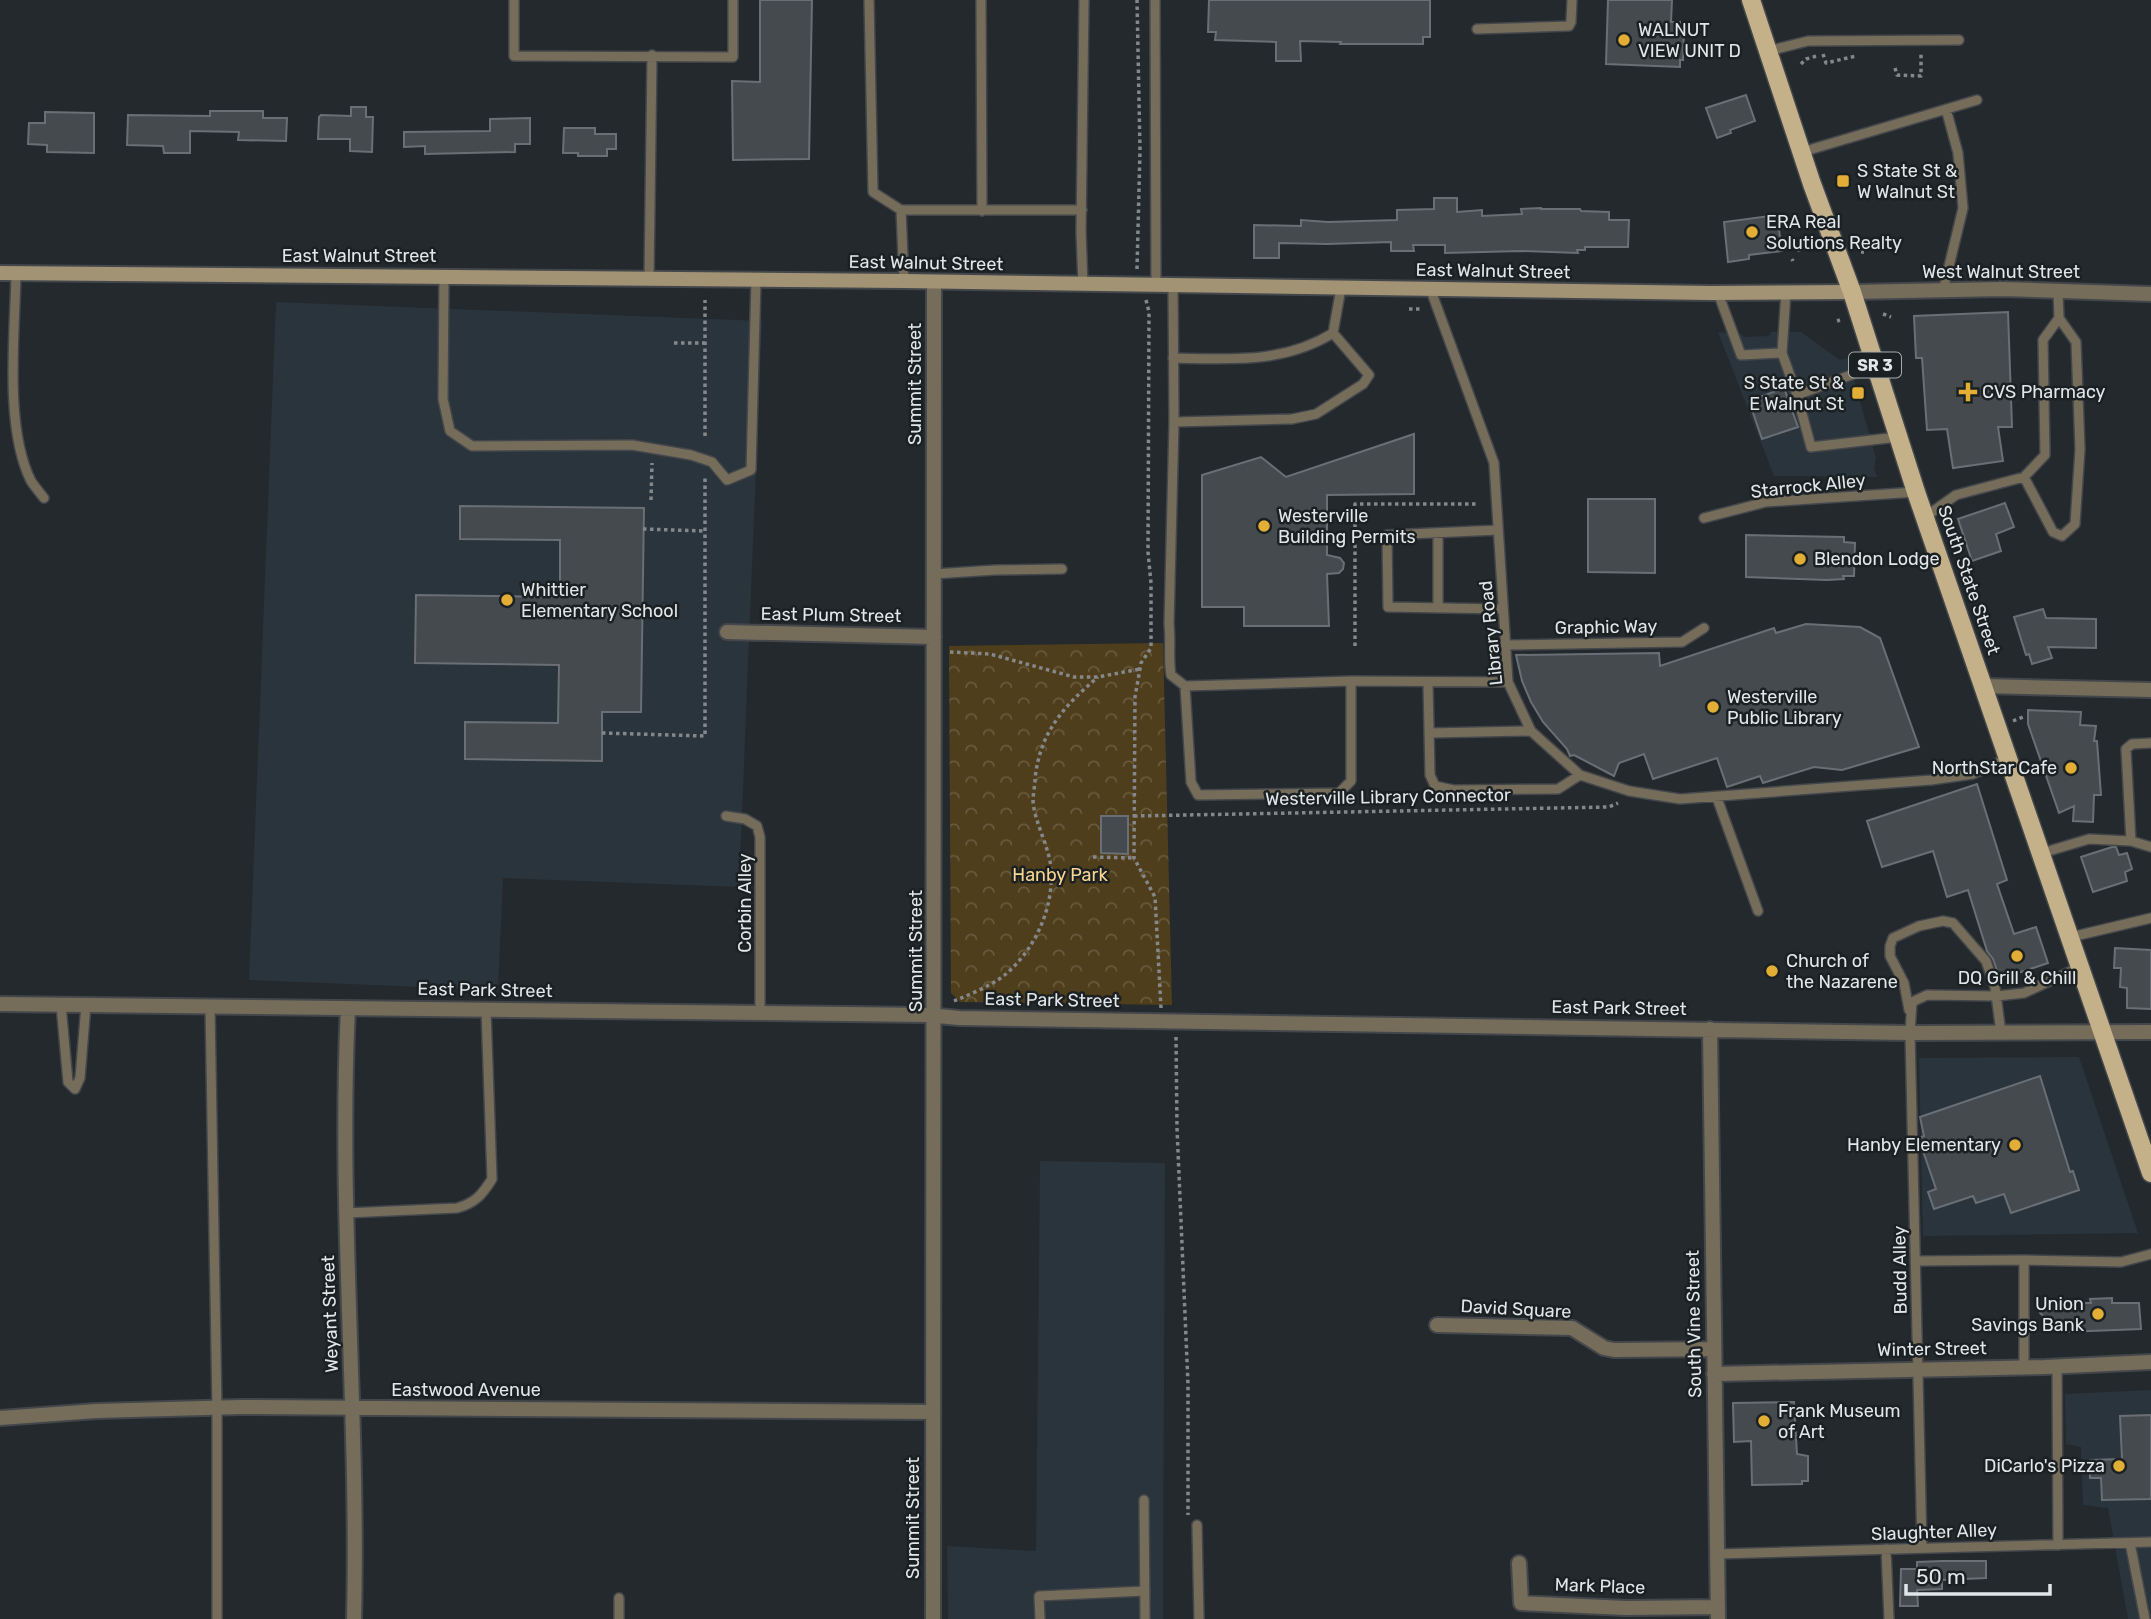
<svg xmlns="http://www.w3.org/2000/svg" width="2151" height="1619" viewBox="0 0 2151 1619" font-family="Rubik,sans-serif">
<style>
.built{fill:#2a343c}
.park{fill:url(#park-crowns)}
.building{fill:#454a4e;stroke:#696f74;stroke-width:2}
.lines{fill:none;stroke-linecap:round;stroke-linejoin:round}
.lane-casing{stroke:#43474b;stroke-width:12}
.street-casing{stroke:#43474b;stroke-width:18}
.secondary-casing{stroke:#43474b;stroke-width:18}
.primary-casing{stroke:#43474b;stroke-width:21}
.path{stroke:#84888b;stroke-width:3.5;stroke-dasharray:3.5 3.5;stroke-linecap:butt}
.lane{stroke:#766c5a;stroke-width:9}
.street{stroke:#766c5a;stroke-width:14}
.secondary{stroke:#a29375;stroke-width:14}
.primary{stroke:#c4b089;stroke-width:18}
.poi-dot{fill:#e3ae35;stroke:#1b2023;stroke-width:2.5}
.labels{text-anchor:middle;dominant-baseline:central;stroke-width:5;stroke-linejoin:round;paint-order:stroke}
.shield{fill:#1b2023;stroke:#a7abae;stroke-width:2}
.shield-label{font-size:16px;font-weight:bold;fill:#e3e6e9}
.poi-label{font-size:18px;fill:#e3e6e9;stroke:#1b2023;text-anchor:start}
.street-label{font-size:18px;fill:#e3e6e9;stroke:#1b2023}
.park-label{font-size:18px;fill:#f9d58e;stroke:#1b2023}
</style>
<defs>
<pattern id="park-crowns" width="20" height="18" patternUnits="userSpaceOnUse" patternTransform="scale(1.75)"><rect width="20" height="18" fill="#4f3e1b"/><path d="M2 6a3 3 0 1 1 6 0M12 15a3 3 0 1 1 6 0" fill="none" stroke="#685a3c"/></pattern>
</defs>
<rect width="100%" height="100%" fill="#24292d"/>
<path class="built" d="M276 302 762 321 739 887 503 878 498 990 249 980Z
M1718 332 1741 334 1744 337 1769 336 1771 332H1801L1840 360 1848 358 1876 458 1874 468 1877 477 1774 476Z
M2079 1057 2138 1233 1923 1236 1919 1058Z
M1040 1161 1165 1163 1163 1619H948L947 1546 1036 1551Z
M2151 1390V1619H2128L2108 1508 2083 1505 2081 1447 2066 1444 2065 1394Z"/>
<path class="park" d="M1163 643 1172 1005 960 1002 951 993 949 646Z"/>
<path class="building" d="M760 0H812L809 159 733 160 732 81 760 82Z
M1209 0H1430V37H1423V44H1340L1341 42 1300 41 1301 61H1276V42L1215 40 1216 32H1208Z
M1608 0H1672L1671 22H1680V28H1684L1683 60H1680V67L1606 64Z
M1746 95 1755 121 1730 130 1731 133 1717 138 1706 108Z
M351 107H366V117H373L372 152 350 151V139H318L319 117 321 115 351 116Z
M210 111H263V118H287L286 141 238 140 239 132 190 131V153H164L163 146 127 145 128 115 210 116Z
M45 112 94 113V153L47 152V145L28 144 29 123H45Z
M530 118V144H515V152L425 154V146L404 147V132L490 131V119Z
M564 128H595V134H616V149H607V156H578V153H563Z
M1434 198H1457V212L1482 210V216L1522 214 1521 209 1541 208V209H1580L1581 211 1609 212V220H1629L1628 247H1585V250H1577L1578 253 1521 251 1445 253V245H1413L1414 251H1391V242L1327 244 1279 243V258H1254V225L1301 226V220L1328 222 1397 220V210L1434 209Z
M1777 215 1782 251 1749 255V259L1728 262 1724 222Z
M2008 312 2012 427H1998L2003 461 1953 468 1947 429 1927 430 1922 358H1916L1914 316Z
M1784 388 1798 427 1762 439 1749 401Z
M1414 434V494L1327 495V555L1340 558 1344 563 1343 569 1339 573 1327 574 1329 626H1244V607H1202V475L1261 457 1286 477Z
M1588 499H1655V573L1588 572Z
M2005 503 2014 527 1996 534 2001 551 1972 561 1958 519Z
M460 506 644 508 641 712H602V761L465 759V722L558 723 559 665 415 663 416 595 560 597V540L460 539Z
M1746 535 1844 537V542L1855 543 1854 576H1843L1844 579 1827 580 1746 577Z
M2043 609 2046 618 2096 619V648L2048 647 2052 658 2032 664 2029 654 2026 655 2014 617Z
M1806 624 1860 627 1880 638 1919 747 1842 770 1814 767 1763 783 1760 776 1727 787 1717 758 1653 779 1644 754 1619 763 1614 776 1574 755 1570 756 1567 749 1543 722 1531 702 1522 681 1516 655 1659 653 1660 666 1774 628 1776 633Z
M2028 710 2081 712 2080 725 2096 726 2094 741H2097L2101 795H2094L2093 822 2073 821 2074 806 2059 813 2028 724Z
M1977 784 2007 880 1997 884 2014 934 2036 927 2048 963 2000 979 1993 959 1987 951 1968 890 1947 897 1933 851 1882 867 1867 821Z
M1101 816H1128V854L1101 853Z
M2112 847H2116L2119 855 2127 853 2132 869 2125 872 2127 881 2093 892 2081 857Z
M2115 948 2151 950V1009L2127 1008V988L2120 987 2121 968H2114Z
M2040 1076 2070 1172 2073 1171 2079 1190 2011 1213 2004 1194 1976 1203 1973 1196 1934 1209 1928 1192 1936 1189 1922 1148 1924 1147 1921 1137 1924 1136 1920 1117Z
M2112 1298V1303H2139L2141 1329 2064 1332V1326L2055 1327 2040 1313 2050 1302 2055 1306 2083 1305V1303H2091L2090 1299Z
M1794 1402 1797 1454 1808 1456V1481H1802V1484L1752 1485 1751 1441 1734 1442 1733 1403Z
M2151 1415V1499L2102 1500 2101 1478H2090V1460L2122 1459 2120 1416Z
M1942 1561H1986V1578L1942 1580V1589L1917 1590 1918 1606H1900L1901 1569H1917V1562Z"/>
<g class="lines">
<defs>
<path id="lane" d="M514 0V56L733 57V0
M869 0 873 192 901 210H1082
M981 0 982 211
M1155 0 1156 286
M1477 29 1569 26 1571 22 1572 0
M1768 51 1808 41 1959 40
M1802 152 1977 100
M901 210 904 281
M16 273C15 333 4 427 31 481 35 487 40 493 44 498
M444 276 443 399 450 431 472 446 632 445 691 455 712 462 727 480 751 470 756 280
M649 279 652 55
M1083 285 1081 232 1084 0
M1173 287 1174 422 1169 624C1171 642 1168 658 1171 675L1185 686 1351 681 1508 682
M1430 288 1494 463 1508 682 1531 731 1580 775 1629 791 1680 799 1931 780 1973 774 2009 758
M1943 291 1963 208 1958 153 1946 109
M1718 293 1741 355 1782 353 1786 292
M1782 353 1797 395
M1173 358C1230 359 1283 364 1333 333L1341 288
M1875 366 1797 395 1811 447 1898 437
M1174 422 1292 419 1316 414 1363 384 1369 375 1333 333
M2024 477 2045 455 2043 340 2059 318
M1925 517 1956 495 2024 477 2053 532 2062 536 2075 524 2080 449 2076 342 2059 318 2058 291
M1704 518 1766 502 1916 492
M1498 530 1387 535 1388 607 1502 609
M1438 533V608
M934 574 995 570 1062 569
M1504 645 1682 642 1704 628
M1428 683 1430 775 1435 786 1454 790 1558 789 1580 775
M1185 686 1191 782 1198 795 1339 793 1351 781V681
M1429 733 1531 731
M1717 798 1758 911
M726 816 745 819 757 826 760 837V1013
M2131 841 2126 749 2132 744 2151 743
M2042 853 2089 839 2131 841 2151 847
M2071 937 2151 918
M61 1005 68 1082 75 1089 80 1078 86 1005
M210 1006 217 1408V1619
M1909 1010 1904 983 1890 956V946L1893 938 1919 926 1943 921 1953 923 1986 961 1995 987 2001 1033
M346 1213 457 1208C475 1203 482 1195 492 1179L486 1010
M2024 1260 2121 1262 2151 1254
M1916 1261 2024 1260V1367
M2057 1366 2058 1545
M1144 1500 1145 1619
M1197 1525 1199 1619
M2130 1543 2145 1619
M1922 1548 1910 1033 1912 1002 1927 995 1997 996 2024 993 2080 967
M1886 1549 1889 1619
M1717 1554 2151 1542
M619 1598V1619
M1040 1619 1039 1596 1145 1591"/>
<path id="street" d="M1852 292 2003 289 2151 294
M727 632 934 637
M1984 686 2151 690
M0 1004 928 1015 959 1018 1910 1033 2151 1032
M348 1008C338 1212 359 1415 354 1619
M1710 1029 1718 1619
M1437 1325 1572 1328 1604 1348 1614 1350 1714 1349
M1714 1374 2045 1367 2151 1362
M0 1418 96 1411 241 1407 933 1412
M1519 1563 1521 1603 1626 1608 1717 1607
M933 1619 934 283"/>
<path id="secondary" d="M0 273 904 281 1711 293 1852 292"/>
<path id="primary" d="M1751 0 1812 184 1852 292 1916 492 2151 1173"/>
</defs>
<use href="#lane" class="lane-casing"/>
<use href="#street" class="street-casing"/>
<use href="#secondary" class="secondary-casing"/>
<use href="#primary" class="primary-casing"/>
<path class="path" d="M1823 54 1826 63 1856 56
M1801 64 1806 59 1817 56
M1895 68 1897 75 1921 76V54
M1797 250H1801
M1861 252H1864
M1792 259 1793 261
M1137 269 1140 150 1137 0
M1146 300 1149 312 1148 552 1151 583V648L1141 663 1135 697 1134 858 1155 897 1161 1008
M1409 309H1422
M1883 314 1891 317
M1837 321 1840 320
M674 343H705
M705 436V300
M651 500 652 463
M643 529 705 531
M1355 646V504H1478
M950 652 990 654 1074 677H1098L1140 669
M2013 721 2023 717
M602 733 705 736V476
M1134 816 1609 807 1618 803
M1093 857 1134 858
M954 1001C971 994 991 986 1006 974 1036 948 1054 907 1051 868 1049 846 1035 824 1033 801 1033 794 1035 786 1035 779 1040 732 1063 707 1098 677
M1176 1037 1177 1128 1188 1384V1515"/>
<use href="#lane" class="lane"/>
<use href="#street" class="street"/>
<use href="#secondary" class="secondary"/>
<use href="#primary" class="primary"/>
</g>
<g class="poi-dot">
<circle cx="1624" cy="40" r="7"/>
<rect x="1836" y="174" width="14" height="14" rx="3.5"/>
<circle cx="1752" cy="232" r="7"/>
<path d="M1964.5 381.5h7v7h7v7h-7v7h-7v-7h-7v-7h7z"/>
<rect x="1851" y="386" width="14" height="14" rx="3.5"/>
<circle cx="1264" cy="526" r="7"/>
<circle cx="1800" cy="559" r="7"/>
<circle cx="507" cy="600" r="7"/>
<circle cx="1713" cy="707" r="7"/>
<circle cx="2071" cy="768" r="7"/>
<circle cx="2017" cy="956" r="7"/>
<circle cx="1772" cy="971" r="7"/>
<circle cx="2015" cy="1145" r="7"/>
<circle cx="2098" cy="1314" r="7"/>
<circle cx="1764" cy="1421" r="7"/>
<circle cx="2119" cy="1466" r="7"/>
</g>
<g class="labels">
<rect class="shield" x="1849" y="352.5" width="52" height="25" rx="5"/>
<g class="shield-label">
<text x="1875" y="365">SR 3</text>
</g>
<g class="poi-label">
<text x="1638" y="30">WALNUT<tspan x="1638" dy="21">VIEW UNIT D</tspan></text>
<text x="1857" y="171">S State St &amp;<tspan x="1857" dy="21">W Walnut St</tspan></text>
<text x="1766" y="222">ERA Real<tspan x="1766" dy="21">Solutions Realty</tspan></text>
<text x="1844" y="383" text-anchor="end">S State St &amp;<tspan x="1844" dy="21">E Walnut St</tspan></text>
<text x="1982" y="392">CVS Pharmacy</text>
<text x="1278" y="516">Westerville<tspan x="1278" dy="21">Building Permits</tspan></text>
<text x="1814" y="559">Blendon Lodge</text>
<text x="521" y="590">Whittier<tspan x="521" dy="21">Elementary School</tspan></text>
<text x="1727" y="697">Westerville<tspan x="1727" dy="21">Public Library</tspan></text>
<text x="2057" y="768" text-anchor="end">NorthStar Cafe</text>
<text x="1786" y="961">Church of<tspan x="1786" dy="21">the Nazarene</tspan></text>
<text x="2017" y="978" text-anchor="middle">DQ Grill &amp; Chill</text>
<text x="2001" y="1145" text-anchor="end">Hanby Elementary</text>
<text x="2084" y="1304" text-anchor="end">Union<tspan x="2084" dy="21">Savings Bank</tspan></text>
<text x="1778" y="1411">Frank Museum<tspan x="1778" dy="21">of Art</tspan></text>
<text x="2105" y="1466" text-anchor="end">DiCarlo's Pizza</text>
</g>
<g class="street-label">
<text x="359" y="256">East Walnut Street</text>
<text transform="translate(926 263) rotate(1)">East Walnut Street</text>
<text transform="translate(1493 271) rotate(1)">East Walnut Street</text>
<text x="2001" y="272">West Walnut Street</text>
<text transform="translate(915 384) rotate(-90)">Summit Street</text>
<text transform="translate(1808 486) rotate(-6)">Starrock Alley</text>
<text transform="translate(1969 580) rotate(71)">South State Street</text>
<text transform="translate(831 615) rotate(1)">East Plum Street</text>
<text transform="translate(1606 627) rotate(-1)">Graphic Way</text>
<text transform="translate(1491 633) rotate(-96)">Library Road</text>
<text transform="translate(1388 797) rotate(-1)">Westerville Library Connector</text>
<text transform="translate(745 903) rotate(-90)">Corbin Alley</text>
<text transform="translate(916 951) rotate(-90)">Summit Street</text>
<text transform="translate(485 990) rotate(1)">East Park Street</text>
<text transform="translate(1052 1000) rotate(1)">East Park Street</text>
<text transform="translate(1619 1008) rotate(1)">East Park Street</text>
<text transform="translate(1900 1270) rotate(-91)">Budd Alley</text>
<text transform="translate(1516 1309) rotate(3)">David Square</text>
<text transform="translate(330 1314) rotate(-92)">Weyant Street</text>
<text transform="translate(1694 1324) rotate(-91)">South Vine Street</text>
<text transform="translate(1932 1349) rotate(-1)">Winter Street</text>
<text x="466" y="1390">Eastwood Avenue</text>
<text transform="translate(913 1518) rotate(-90)">Summit Street</text>
<text transform="translate(1934 1532) rotate(-2)">Slaughter Alley</text>
<text transform="translate(1600 1586) rotate(2)">Mark Place</text>
</g>
<g class="park-label">
<text x="1060" y="875">Hanby Park</text>
</g>
</g>
<path d="M1906 1584v10h144v-10" fill="none" stroke="#e3e6e9" stroke-width="3.5"/>
<text x="1916" y="1584" font-size="21" fill="#e3e6e9" stroke="#1b2023" stroke-width="5" paint-order="stroke">50 m</text>
</svg>
